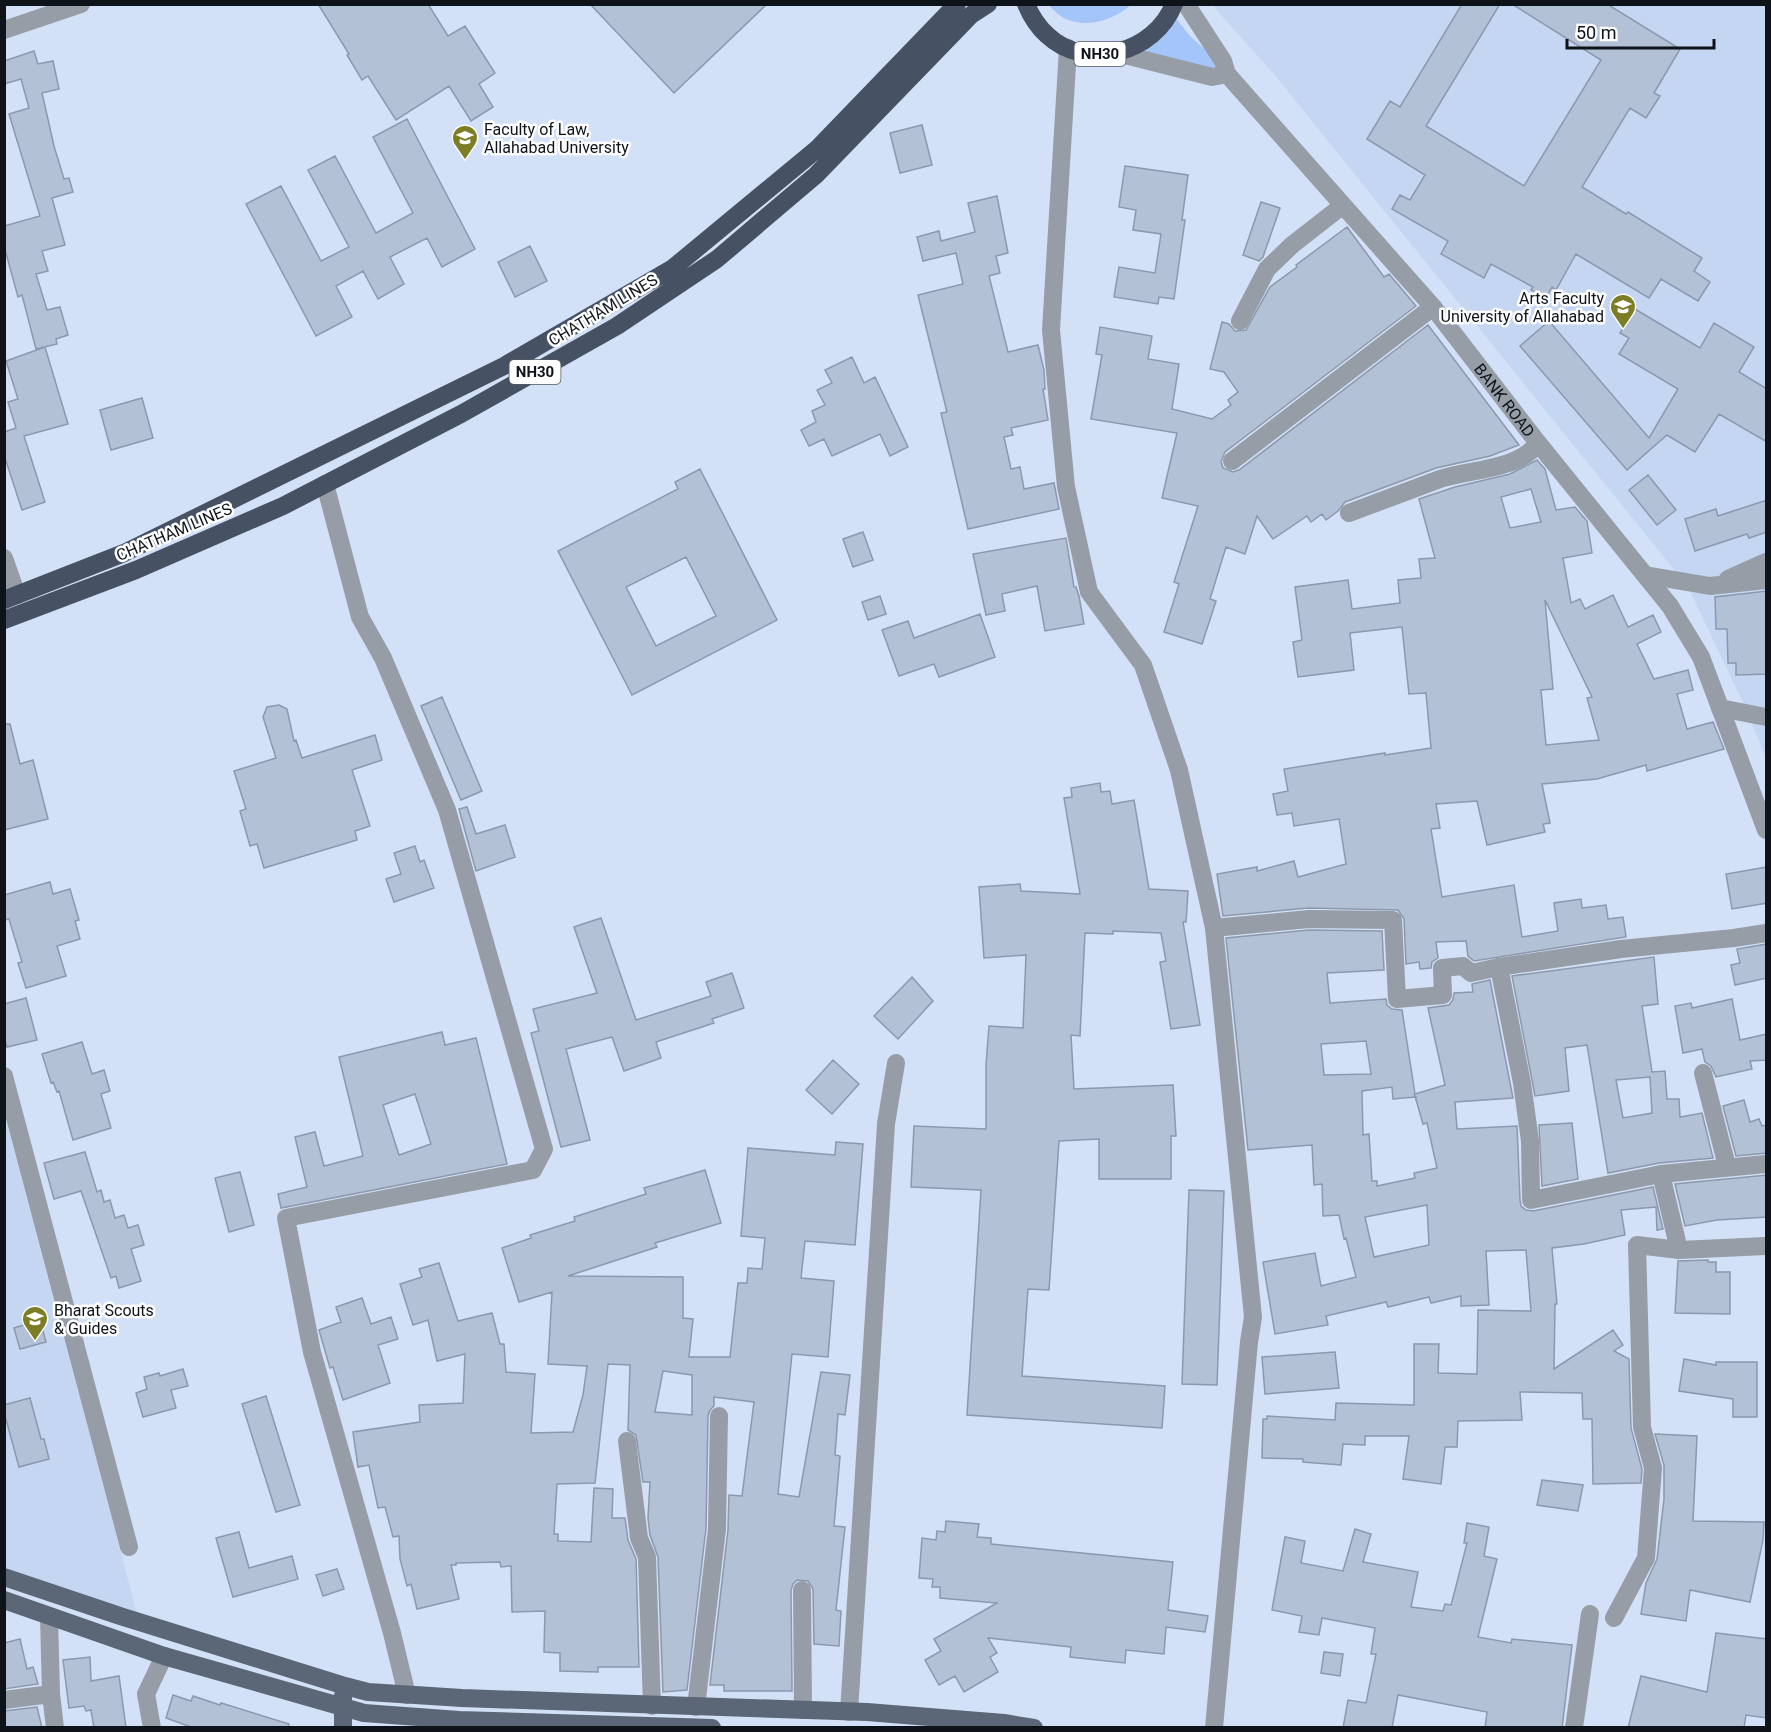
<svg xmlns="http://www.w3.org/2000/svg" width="1771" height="1732" viewBox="0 0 1771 1732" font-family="Roboto,sans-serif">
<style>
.built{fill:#c4d6f2}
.green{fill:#a4c5f9}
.building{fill:#b3c1d7;stroke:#8b98ad;stroke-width:1.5;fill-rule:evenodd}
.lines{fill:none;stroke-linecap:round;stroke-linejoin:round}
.minor{stroke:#979da6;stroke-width:18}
.major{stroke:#5b6676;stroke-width:18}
.highway{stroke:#465264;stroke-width:18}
.labels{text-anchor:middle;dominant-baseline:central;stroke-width:5;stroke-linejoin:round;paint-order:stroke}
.shield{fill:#fff;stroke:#565a5f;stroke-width:1.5}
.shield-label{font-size:15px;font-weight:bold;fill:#0e131a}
.poi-label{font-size:16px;fill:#0e131a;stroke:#fff;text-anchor:start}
.street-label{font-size:16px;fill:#0e131a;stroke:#fff}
</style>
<rect width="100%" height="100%" fill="#d2e1f7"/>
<path class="built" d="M1212 5H1766V758L1746 709 1688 587 1273 73Z
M5 1117 139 1621 5 1567Z"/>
<path class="green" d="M1049 5H1131C1107 25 1071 33 1049 5Z
M1175 17 1190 36 1218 61 1213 70 1142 50Z"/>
<path class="building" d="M318 4H428L448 36 465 26 495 73 479 84 493 107 471 121 449 86 396 120 368 76 362 80 347 55 349 54Z
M590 4H767L674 93Z
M1462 4H1500L1426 126 1524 186 1601 60 1512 4H1607L1680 49 1654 93 1660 96 1646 118 1630 108 1582 187 1626 214 1628 212 1702 258 1694 271 1710 282 1698 301 1661 279 1649 298 1576 254 1556 290 1552 287 1546 298 1531 290 1533 287 1491 264 1484 278 1441 254 1448 241 1392 209 1400 195 1410 200 1425 175 1367 139 1390 101 1400 107Z
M34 51 38 64 53 61 59 89 42 93 54 146 64 179 69 178 73 192 52 198 65 245 42 251 48 271 36 274 47 310 60 307 68 335 56 339 57 344 36 349 22 295 18 297 4 246V226L40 216 9 114 29 108 21 79 4 84V61Z
M407 119 475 249 442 267 427 238 390 257 404 284 378 299 363 271 336 286 352 317 316 336 246 204 281 186 321 261 349 247 308 170 335 156 376 233 413 213 373 137Z
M922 125 932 165 900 173 890 133Z
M1125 166 1188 175 1182 220H1185L1174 299 1159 297 1158 304 1114 297 1119 267 1155 273 1161 234 1133 230 1136 210 1119 207Z
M997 196 1008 253 996 256 1000 273 989 276 1008 352 1038 345 1044 370 1045 389H1043L1048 420 1011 428 1013 435 1004 437 1011 469 1020 467 1024 489 1054 483 1059 509 968 529 941 413 947 412 918 295 963 284 956 253 923 261 917 237 939 231 941 241 975 232 968 203Z
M1261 202 1280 208 1263 257 1259 261 1243 255Z
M1347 227 1384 277 1389 274 1416 306 1225 452 1221 462 1223 468 1233 472 1239 470 1428 325 1519 445 1490 456 1436 468 1345 502 1338 511 1326 520 1322 514 1311 522 1307 516 1273 539 1257 516 1245 554 1226 547 1210 599 1216 601 1202 644 1164 632 1179 584 1174 582 1198 506 1162 498 1177 433 1091 419 1102 355 1096 354 1100 327 1152 336 1148 359 1179 364 1172 409 1212 419 1231 405 1228 400 1238 392 1224 372 1210 369 1222 322 1229 324 1235 331 1246 330 1270 287 1297 267 1296 265Z
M530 246 547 281 515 297 498 262Z
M1635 309 1700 348 1714 323 1754 347 1739 372 1767 389V442L1719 414 1695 452 1667 435 1627 470 1520 346 1549 321 1649 438 1678 389 1619 354 1629 338 1620 333Z
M45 347 68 424 24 436 45 502 22 510 4 455V432L16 428 8 402 18 399 6 361Z
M852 357 864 383 875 377 908 447 890 456 880 434 832 456 824 439 809 446 801 430 816 422 812 411 825 405 817 390 832 383 825 370Z
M142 398 153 438 111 450 100 410Z
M1537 460 1545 469 1556 510 1575 507 1587 521 1592 553 1563 558 1571 603 1580 599 1585 609 1613 595 1628 627 1653 615 1661 632 1637 644 1654 679 1688 670 1693 690 1677 694 1687 729 1713 722 1724 749 1647 771 1646 765 1597 779 1542 784 1550 823 1543 824 1545 832 1487 845 1477 801 1436 804 1440 828 1431 829 1442 897 1514 885 1522 937 1558 931 1554 903 1581 899 1582 908 1606 905 1608 919 1623 917 1626 937 1474 961 1468 956 1466 941 1436 942 1438 958 1432 962 1431 968 1420 969 1419 962 1406 964 1404 919 1398 910 1308 908 1223 916 1217 874 1257 867V871L1294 861 1298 877 1346 864 1339 819 1294 826 1292 813 1277 815 1273 794 1288 791 1284 769 1385 753V755L1431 748 1426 693 1409 694 1402 627 1350 633 1354 670 1298 677 1293 642 1302 640 1295 587 1348 580 1352 609 1400 603 1398 580 1421 578 1419 559 1435 558 1419 499 1455 487 1510 474ZM1531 489 1541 522 1510 528 1501 497ZM1545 600 1592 697 1587 698 1599 740 1546 745 1541 690 1553 689Z
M700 469 777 620 632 695 558 551 678 489 675 482ZM686 557 716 616 656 646 626 587Z
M1648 475 1676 510 1657 525 1629 490Z
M1767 500V532L1749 538 1747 534 1695 551 1685 519 1716 509 1718 516Z
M863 532 873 560 853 567 843 539Z
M1066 538 1074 587H1076L1079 596 1084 624 1045 631 1037 586 1002 594 1005 611 986 615 973 554Z
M1767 591V674L1736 675V663H1728L1727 629H1716L1715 597Z
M880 596 886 614 868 620 862 602Z
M980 614 995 657 939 677 934 664 899 676 882 630 908 621 914 638Z
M442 697 482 791 461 800 421 706Z
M279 705 287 709 294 741 296 740 302 758 375 735 382 760 352 770 370 826 355 831 357 840 264 868 257 844 250 846 240 811 246 809 234 771 276 758 263 717 267 707Z
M4 724H10L20 764 33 760 48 819 4 830Z
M1100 783 1101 792 1110 791 1112 804 1134 800 1149 889 1188 891 1186 922H1183L1200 1025 1171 1029 1160 962 1166 961 1161 933 1113 931V934L1085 933 1080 1036 1071 1035 1074 1089 1173 1085 1176 1136H1171V1179H1099V1139L1059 1141 1049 1290 1028 1289 1022 1376 1165 1386 1162 1428 967 1415 981 1190 911 1187 914 1126 986 1129V1065L989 1026 1023 1028 1026 955 984 958 979 887 1020 884 1021 891 1080 894 1064 798 1072 797 1071 788Z
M467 807 476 834 505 825 515 857 476 871 459 809Z
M415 846 420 862 424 860 434 888 394 902 386 879 401 874 394 853Z
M1767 867V903L1732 909 1726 874Z
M50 882 53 894 70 889 79 920 75 921 80 939 57 946 66 976 26 988 18 963 22 962 9 919 4 920V895Z
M601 918 636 1020 711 996 706 982 732 973 744 1008 712 1019 714 1023 656 1042 661 1058 624 1071 612 1037 566 1049 590 1140 561 1147 531 1033 539 1031 533 1009 597 993 574 927Z
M1309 930 1382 931 1384 970 1327 973 1330 1003 1386 999 1387 1005 1392 1009 1402 1010 1415 1094 1445 1085 1428 1008 1449 1005 1453 1000 1454 993 1473 992 1472 984 1490 980 1513 1098 1455 1102 1457 1129 1517 1126 1520 1200 1521 1206 1526 1210 1533 1211 1653 1187 1663 1229 1657 1230 1656 1207 1621 1210 1625 1235 1584 1244 1552 1248 1557 1304H1555L1554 1369 1613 1330 1623 1345 1614 1351 1629 1359 1631 1428 1642 1469 1641 1483 1593 1484 1592 1419H1583L1582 1393 1520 1392 1522 1420 1458 1421 1457 1447H1445L1441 1484 1403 1479 1409 1436H1365V1445L1343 1444 1341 1465 1303 1462V1459L1262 1458 1263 1419H1267V1416L1335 1420 1336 1403 1414 1405V1344H1439L1438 1373 1477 1374 1478 1310 1531 1311 1526 1250 1486 1251 1489 1305 1461 1306V1296L1431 1303 1429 1297 1388 1307 1386 1302 1326 1316 1328 1325 1275 1334 1263 1262 1315 1253 1321 1286 1356 1277 1346 1238 1344 1239 1339 1215 1323 1216 1322 1184 1314 1185 1312 1145 1248 1150 1226 938ZM1366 1041 1371 1074 1324 1075 1321 1044ZM1392 1087 1393 1099 1416 1097 1415 1096 1423 1124 1427 1123 1437 1168 1414 1173 1415 1178 1377 1186V1181H1372L1369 1134 1363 1135 1362 1091ZM1427 1205 1429 1245 1374 1257 1365 1217Z
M1767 944V978L1735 985 1731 965 1740 963 1737 949Z
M1654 957 1658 1004 1642 1006 1652 1072 1665 1071 1667 1099H1679L1680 1117 1702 1113 1713 1158 1659 1163 1608 1173 1587 1045 1565 1048 1569 1091 1535 1096 1512 976ZM1650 1077 1652 1113 1623 1118 1616 1080Z
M912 977 933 1001 898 1039 874 1016Z
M26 998 37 1040 7 1047 4 1037V1004Z
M1732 999 1740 1040 1767 1034V1060L1750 1061 1752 1069 1716 1077 1711 1066 1705 1062 1702 1049 1683 1053 1675 1006 1691 1003 1692 1008Z
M442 1032 445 1045 476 1038 507 1164 281 1208 278 1194 307 1187 295 1137 315 1132 324 1166 363 1156 339 1057ZM415 1094 431 1144 399 1155 383 1105Z
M82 1042 92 1074 104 1070 110 1091 101 1094 111 1128 73 1140 59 1091 57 1092 53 1082 51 1083 42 1054Z
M833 1060 859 1084 832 1114 806 1090Z
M1744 1100 1750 1122 1759 1119 1762 1126 1767 1125V1153L1736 1156 1723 1106Z
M1572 1123 1578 1179 1542 1186 1539 1125Z
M836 1142 863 1144 855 1245 805 1241 801 1278 834 1281 828 1357 792 1354 778 1494 799 1497 821 1372 850 1375 845 1415 838 1414 835 1455 840 1456 834 1526 845 1527 836 1610 841 1611 839 1646 814 1644 813 1589 808 1581 797 1580 793 1584 791 1590 792 1691H724V1685H710L728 1530 729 1495 742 1496 754 1402 714 1397V1406L710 1410 708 1416 706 1528 687 1690 663 1692 658 1557 650 1535 648 1518 650 1482H643L636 1435 628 1430 630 1365 608 1364 595 1483 557 1484 554 1534H558V1541L591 1542 594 1488 613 1489 612 1518H625L628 1540 636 1559 639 1667H598V1672L560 1671V1653L544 1652 545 1611 512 1612 511 1566 501 1567 500 1562 456 1563V1565H451L459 1599 417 1609 411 1584 407 1586 400 1559 399 1536 393 1537 385 1507 378 1508 369 1465 358 1467 353 1432 420 1422 419 1405 463 1403 465 1354 437 1361 428 1320 413 1325 400 1284 422 1277 419 1269 439 1263 458 1321 492 1313 500 1344H504L506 1372 535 1374 531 1433 573 1432 583 1395 587 1366 548 1364 552 1292 519 1302 502 1248 531 1238 530 1235 575 1221 574 1217 646 1194 644 1188 705 1170 721 1223 655 1243 657 1247 568 1276 683 1277V1318L693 1319 689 1357H730L738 1283H747L748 1268 762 1269 765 1238 741 1236 748 1148 835 1155ZM663 1371 692 1375V1415L655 1412Z
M85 1152 97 1192 101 1190 104 1202 110 1200 115 1218 124 1215 128 1228 138 1225 144 1245 131 1249 141 1281 119 1288 116 1276 111 1278 81 1191 54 1199 44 1163Z
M240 1172 254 1225 229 1232 215 1178Z
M1767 1175V1217L1717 1220 1685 1226 1675 1184Z
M1189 1190 1224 1191 1217 1385 1182 1384Z
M1708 1260V1262H1716V1272H1730V1314L1675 1313 1678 1261Z
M362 1298 371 1324 391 1317 398 1339 378 1345 390 1383 343 1400 333 1367 330 1368 319 1330 341 1322 336 1307Z
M40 1320 46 1342 20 1349 14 1328Z
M1335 1352 1339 1388 1265 1394 1262 1357Z
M1684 1359 1716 1365V1362H1757V1417H1733V1399L1679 1391Z
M183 1369 188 1386 171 1390 176 1408 143 1417 136 1393 147 1389 144 1377 159 1373 160 1376Z
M266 1396 300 1505 276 1512 242 1404Z
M30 1398 41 1439H44L49 1459 19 1467 4 1412V1405Z
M1655 1434 1697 1436 1693 1521 1764 1522 1763 1540 1750 1602 1690 1590 1686 1621 1641 1614 1646 1583 1657 1559 1664 1499V1465Z
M1542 1480 1583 1485 1578 1511 1537 1505Z
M946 1521 979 1524 977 1537 991 1538V1544L1173 1562 1168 1610 1208 1616 1205 1632 1166 1627 1164 1654 1126 1650 1125 1663 1070 1657 1071 1647 988 1638 997 1653 990 1657 998 1672 964 1692 955 1676 939 1685 925 1660 941 1651 934 1639 997 1603 940 1598V1587H932L933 1579 919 1578 922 1538 936 1540 937 1531 945 1532Z
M1467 1523 1489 1527 1484 1556 1497 1559 1478 1637 1511 1643 1512 1639 1572 1645 1562 1728H1485L1487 1712 1398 1695 1392 1728H1343L1348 1700 1366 1703 1376 1654H1371L1375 1628 1322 1618 1319 1635 1299 1632 1302 1616 1272 1610 1285 1537 1305 1541 1301 1563 1343 1571 1355 1529 1371 1534 1363 1562 1418 1572 1411 1607 1443 1611 1445 1604 1451 1605 1455 1590 1467 1543H1464Z
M239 1532 249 1568 292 1556 298 1579 233 1597 216 1538Z
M337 1569 344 1589 323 1596 316 1575Z
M1716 1633 1767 1639V1718L1746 1715 1744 1728H1628L1641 1676 1707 1692Z
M20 1639 27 1669 33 1667 38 1684 4 1689V1643Z
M1324 1652 1343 1654 1340 1676 1321 1673Z
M90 1657 91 1681 119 1676 126 1728H94L91 1710 86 1711 84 1706 69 1708 63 1660Z
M173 1695 191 1701 193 1696 220 1705 221 1703 289 1724 288 1728H194L166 1718Z
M37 1707 42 1728H4V1711Z"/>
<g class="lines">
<g class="minor">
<path id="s1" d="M1186 4 1223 61 1227 74 1433 307 1538 443 1670 606 1701 657 1766 830"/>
<path d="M4 30 81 4"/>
<path d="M1068 48 1051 330 1066 487 1089 592 1143 665 1179 770 1214 928 1253 1317 1249 1342 1214 1728"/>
<path d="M1117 53 1212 77 1227 74"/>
<path d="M1240 321 1267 269 1292 245 1342 206"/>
<path d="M1232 461 1433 307"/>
<path d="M325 484 360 617 383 658 447 810 544 1149 533 1170 286 1218 312 1352 392 1633 407 1695"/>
<path d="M1349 513C1379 502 1410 490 1440 479 1470 469 1519 470 1538 443"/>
<path d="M4 558 17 595"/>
<path d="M1645 575 1710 586 1766 580"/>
<path d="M1728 579 1766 562"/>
<path d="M1720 708 1766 717"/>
<path d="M1214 928 1309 919 1393 920 1397 999 1443 995 1442 968 1463 966 1471 973 1499 967"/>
<path d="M1766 933 1734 938 1621 949 1499 967 1522 1083 1530 1141 1531 1200 1661 1174 1766 1164"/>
<path d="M1703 1073 1727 1166"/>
<path d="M4 1076 129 1547"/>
<path d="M1661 1174 1679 1250"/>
<path d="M627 1441 639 1538 647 1557 652 1706"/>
<path d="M802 1590 803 1710"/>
<path d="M49 1617 51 1694 55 1728"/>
<path d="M1614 1618 1646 1558 1653 1468 1642 1427 1637 1245 1679 1250 1766 1246"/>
<path d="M4 1700 51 1694"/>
<path d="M696 1707 717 1529 719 1416"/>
<path d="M849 1712 886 1124 896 1063"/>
<path d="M152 1728 146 1694 164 1656"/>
<path d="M1574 1728 1590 1614"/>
</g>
<path class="major" d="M4 1577 120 1616 345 1686 368 1692 462 1698 867 1712 1004 1723 1034 1728
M4 1600 164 1656 364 1713 459 1720 712 1728
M343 1728V1696"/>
<path class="highway" d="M1026 4C1031 16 1037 26 1047 35 1086 72 1155 53 1174 4
M4 600 124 553 504 366 673 268 817 149 957 4
M4 620 136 570 283 506 461 414 617 326 717 259 816 175 971 15 988 4"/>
</g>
<defs>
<symbol id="university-pin" viewBox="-11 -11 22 30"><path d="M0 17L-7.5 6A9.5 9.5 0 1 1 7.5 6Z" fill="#7d7d25" stroke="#fff"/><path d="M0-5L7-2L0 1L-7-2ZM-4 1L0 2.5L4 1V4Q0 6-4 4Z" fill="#fff"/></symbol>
<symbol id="school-pin" viewBox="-11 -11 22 30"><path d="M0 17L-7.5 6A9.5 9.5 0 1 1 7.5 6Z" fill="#7d7d25" stroke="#fff"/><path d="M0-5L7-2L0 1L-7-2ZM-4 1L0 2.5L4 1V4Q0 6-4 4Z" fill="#fff"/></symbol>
</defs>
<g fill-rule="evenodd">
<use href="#university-pin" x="450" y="123" width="30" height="40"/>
<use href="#university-pin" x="1608" y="292" width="30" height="40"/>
<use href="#school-pin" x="20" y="1304" width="30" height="40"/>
</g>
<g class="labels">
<g class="shield">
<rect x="1074.5" y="42" width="51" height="24" rx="4.5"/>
<rect x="509.5" y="360" width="51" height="24" rx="4.5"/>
</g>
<g class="shield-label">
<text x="1100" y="54">NH30</text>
<text x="535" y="372">NH30</text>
</g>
<g class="poi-label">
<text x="484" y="129">Faculty of Law,<tspan x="484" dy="18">Allahabad University</tspan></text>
<text x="1604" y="298" text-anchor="end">Arts Faculty<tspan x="1604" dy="18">University of Allahabad</tspan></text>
<text x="54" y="1310">Bharat Scouts<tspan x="54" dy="18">&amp; Guides</tspan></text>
</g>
<g class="street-label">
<text transform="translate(603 310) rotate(-31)">CHATHAM LINES</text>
<text stroke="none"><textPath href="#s1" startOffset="510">BANK ROAD</textPath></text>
<text transform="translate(174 532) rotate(-23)">CHATHAM LINES</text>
</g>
</g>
<rect width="1771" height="1732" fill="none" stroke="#0e131a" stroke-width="12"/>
<path d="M1567 39v9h147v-9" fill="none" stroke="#0e131a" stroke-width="3"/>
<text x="1576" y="39" font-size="18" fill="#0e131a" stroke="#ffffff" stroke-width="4.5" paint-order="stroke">50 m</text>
</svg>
